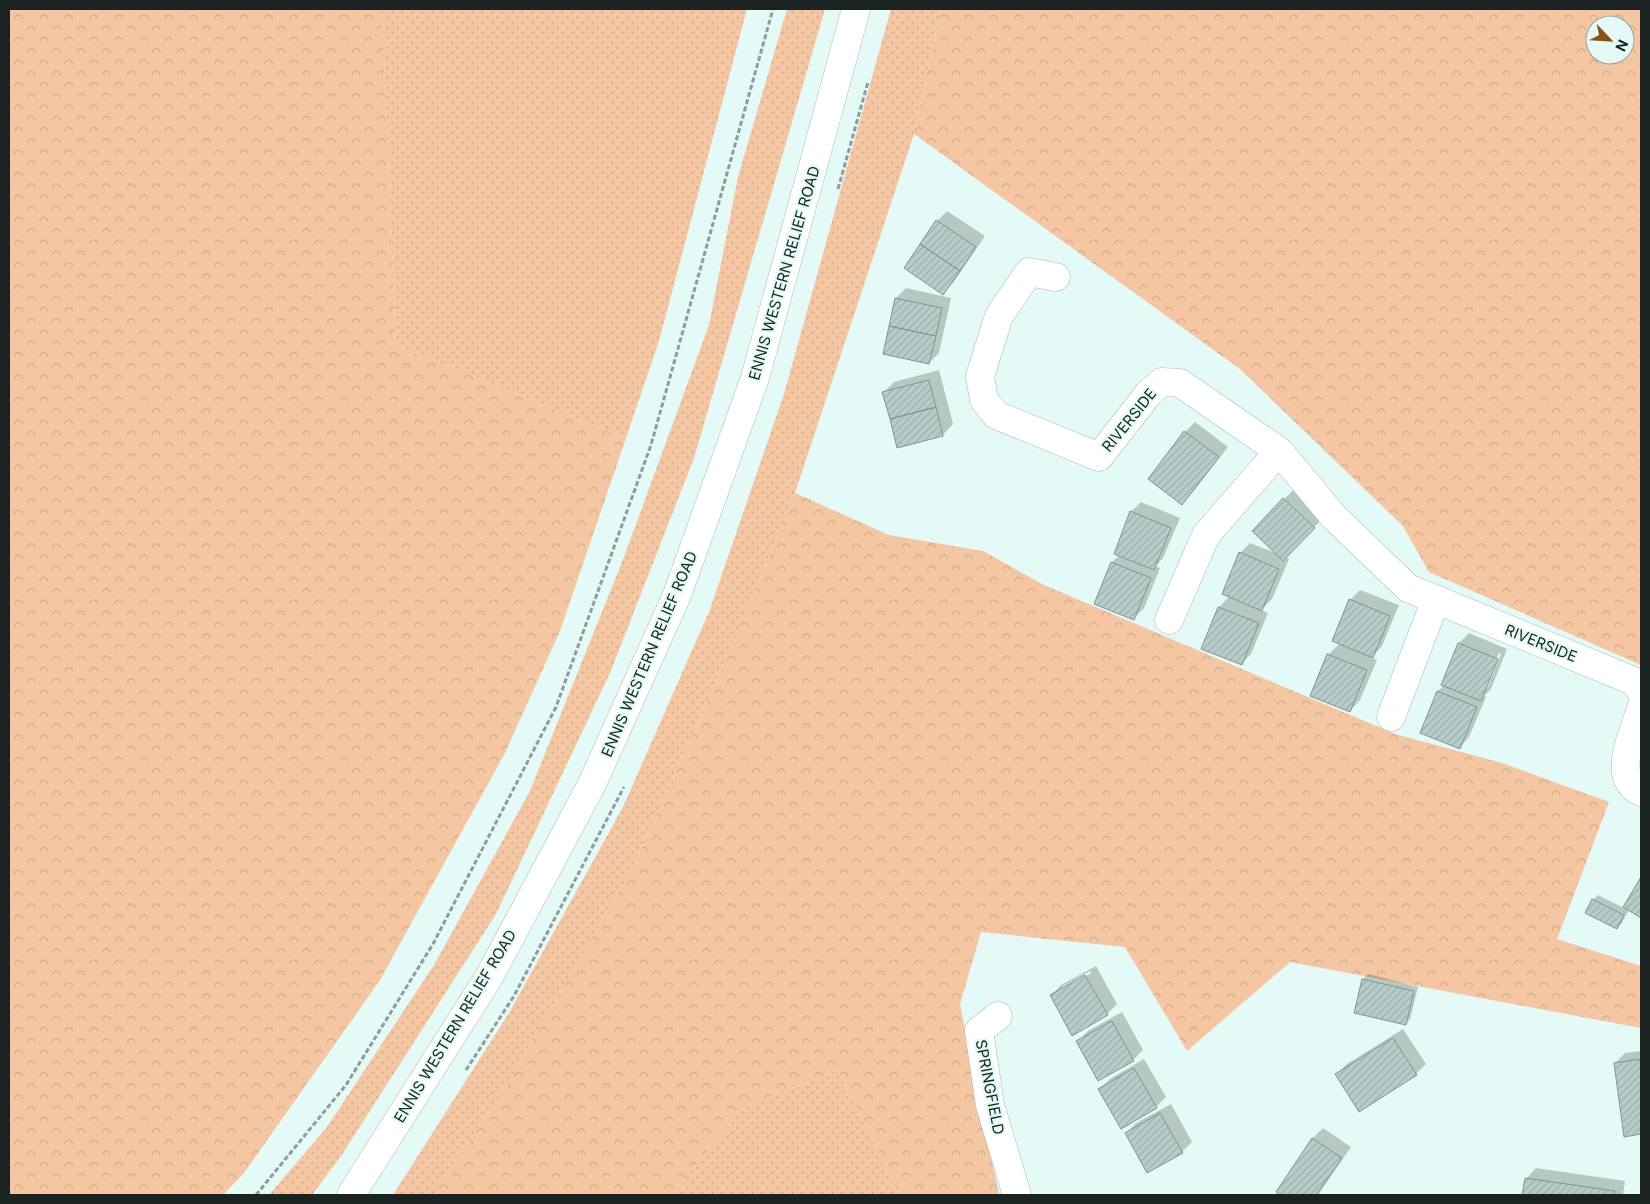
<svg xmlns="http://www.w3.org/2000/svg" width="1650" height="1204" viewBox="0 0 1650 1204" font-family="Inter,sans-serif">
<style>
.grass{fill:url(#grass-dots)}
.forest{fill:url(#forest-crowns);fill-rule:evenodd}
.shadow{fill:#0003;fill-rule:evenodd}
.building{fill:url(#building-hatch);stroke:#819692}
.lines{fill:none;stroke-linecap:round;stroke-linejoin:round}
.street-casing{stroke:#a8bdba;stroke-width:29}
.primary-casing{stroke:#a8bdba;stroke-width:29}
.path{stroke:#8d9d9b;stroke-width:3;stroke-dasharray:5 2.5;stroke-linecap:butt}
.street{stroke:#fff;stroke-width:28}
.primary{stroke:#fff;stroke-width:28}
.labels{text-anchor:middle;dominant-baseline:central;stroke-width:4.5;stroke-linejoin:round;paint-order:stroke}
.street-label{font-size:15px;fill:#1b2322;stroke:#e3faf6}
</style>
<defs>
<pattern id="grass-dots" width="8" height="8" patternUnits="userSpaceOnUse" patternTransform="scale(1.25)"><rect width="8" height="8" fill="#f4c6a2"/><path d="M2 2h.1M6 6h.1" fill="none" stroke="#d1aa8b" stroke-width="1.8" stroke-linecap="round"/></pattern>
<pattern id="forest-crowns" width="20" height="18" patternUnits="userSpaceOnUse" patternTransform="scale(1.25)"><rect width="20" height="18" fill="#f4c6a2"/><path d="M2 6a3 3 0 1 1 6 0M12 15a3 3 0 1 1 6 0" fill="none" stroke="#d1aa8b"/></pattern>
<pattern id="building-hatch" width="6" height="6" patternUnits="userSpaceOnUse" patternTransform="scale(1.25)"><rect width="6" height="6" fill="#b7cdca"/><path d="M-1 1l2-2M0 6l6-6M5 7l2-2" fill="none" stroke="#9db0ad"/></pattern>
</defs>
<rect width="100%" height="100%" fill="#e3faf6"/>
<path class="grass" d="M382 9H747L659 341 626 438 396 345Z
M787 9H825L694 458 610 673 496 914 341 1156 312 1195H269L327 1127 434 965 530 791 624 557 709 325 738 177Z
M891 9H941L914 134 795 493 725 661 634 865 506 1086 433 1195H393L509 1013 623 807 709 612 784 394Z
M838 1070 899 1195H672L743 1108Z"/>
<path class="forest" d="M9 9H382L396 345 626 438 560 631 505 753 380 980 244 1173 223 1195H9Z
M941 9H1641V665L1429 572 1403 526 1240 369 914 134ZM1595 25H1625V55H1595Z
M795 493 889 535 983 551 1044 585 1395 734 1502 763 1609 802 1557 939 1641 966V1028L1290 962 1187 1051 1125 947 981 932 960 1004 999 1195H899L838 1070 743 1108 672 1195H433L506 1086 634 865 725 661Z"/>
<path class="shadow" d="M947 211 985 236 953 283 943 293 937 221Z
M906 288 951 298 939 353 929 363 884 353 896 298Z
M939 370 953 424 943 435 884 392 894 382Z
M1195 422 1228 447 1192 493 1182 503 1185 432Z
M1294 489 1324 517 1285 557 1289 559 1272 599 1261 610 1268 613 1251 654 1241 664 1203 648 1219 607 1230 596 1240 553 1250 543 1278 554 1254 531Z
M1141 502 1180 518 1163 558 1156 566 1160 568 1144 608 1133 619 1095 603 1112 562 1120 555 1131 512Z
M1360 590 1399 605 1382 646 1371 658 1377 660 1360 700 1350 711 1312 695 1328 655 1340 643 1350 600Z
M1469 633 1507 649 1491 689 1484 696 1486 697 1469 737 1459 748 1421 732 1438 691 1444 685 1459 643ZM1499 653 1501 654 1487 689H1484Z
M1641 880V916L1629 909 1622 923 1617 928 1593 900 1598 895 1624 908Z
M1096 966 1117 1004 1107 1014 1051 996 1061 985ZM1090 971 1091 973 1062 990V987Z
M1368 974 1418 987 1410 1019 1406 1024 1356 1012 1363 979Z
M1122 1012 1143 1050 1133 1060 1078 1041 1088 1031Z
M1403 1029 1426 1064 1416 1074H1337L1347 1064Z
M1641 1051V1133L1625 1135 1615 1063 1625 1053Z
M1144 1059 1166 1097 1156 1107 1100 1089 1110 1079Z
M1171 1104 1192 1142 1182 1152 1126 1133 1136 1123Z
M1323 1128 1351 1147 1318 1195H1283L1277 1191 1313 1138Z
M1536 1168 1625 1181 1623 1195H1524L1526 1179Z"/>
<path class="building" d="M936 220 976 247 960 271 920 244Z
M920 244 960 271 943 295 904 268Z
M895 298 942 308 936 336 889 326Z
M889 326 936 336 929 364 883 354Z
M929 380 936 407 890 419 882 392Z
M936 407 943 436 897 448 890 419Z
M1184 431 1219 457 1182 505 1148 479Z
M1283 498 1315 528 1283 561 1252 531Z
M1130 511 1171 528 1154 570 1114 554Z
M1239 552 1279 569 1262 611 1222 594Z
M1111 562 1151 578 1134 620 1094 604Z
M1349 599 1390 616 1373 658 1332 641Z
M1218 607 1259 623 1242 665 1201 649Z
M1458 643 1498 659 1481 701 1441 685Z
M1327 654 1367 670 1350 712 1310 696Z
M1437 691 1477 707 1460 749 1420 733Z
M1641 877V918L1623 907Z
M1592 899 1624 915 1617 929 1585 913Z
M1085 975 1108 1015 1072 1036 1050 995Z
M1362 979 1414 991 1406 1025 1354 1013Z
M1112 1021 1134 1061 1098 1081 1076 1041Z
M1393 1038 1417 1075 1359 1112 1335 1074Z
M1641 1059V1134L1624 1137 1614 1063Z
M1134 1068 1157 1108 1121 1129 1098 1089Z
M1160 1113 1183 1153 1147 1173 1125 1133Z
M1312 1138 1342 1158 1316 1195H1281L1276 1192Z
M1525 1178 1615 1191V1195H1522Z"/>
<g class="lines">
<defs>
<path id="street" d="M1056 277 1029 272 999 316 980 376 984 400 996 415 1099 457 1149 393 1162 382 1180 383 1279 451 1334 517 1408 588 1636 682 1641 692
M1169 620 1206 535 1279 451
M1641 709C1634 731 1610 779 1641 792
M1391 717 1436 599
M998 1016 979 1031 990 1105 1017 1195"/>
<path id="primary" d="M351 1195 489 977 592 784 677 595 755 378 856 9"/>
</defs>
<use href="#street" class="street-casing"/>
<use href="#primary" class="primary-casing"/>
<path class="path" d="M838 189 868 82
M466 1070 514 996 624 787
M256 1195 346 1085 433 944 556 707 651 445 773 9"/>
<use href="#street" class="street"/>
<use href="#primary" class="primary"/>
</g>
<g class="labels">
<g class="street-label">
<text transform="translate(784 273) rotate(-74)">ENNIS WESTERN RELIEF ROAD</text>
<text transform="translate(1129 420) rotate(-51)">RIVERSIDE</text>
<text transform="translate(1541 643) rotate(22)">RIVERSIDE</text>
<text transform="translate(649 654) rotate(-67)">ENNIS WESTERN RELIEF ROAD</text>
<text transform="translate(455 1026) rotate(-59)">ENNIS WESTERN RELIEF ROAD</text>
<text transform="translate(990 1087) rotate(79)">SPRINGFIELD</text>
</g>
</g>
<rect width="1650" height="1204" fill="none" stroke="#1b2322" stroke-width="20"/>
<g transform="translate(1610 40) rotate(115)"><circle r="24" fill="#e3faf6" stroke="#93a4a1"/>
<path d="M0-4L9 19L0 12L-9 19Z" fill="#8f5115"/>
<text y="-8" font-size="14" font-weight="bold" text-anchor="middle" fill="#1b2322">N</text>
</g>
</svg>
